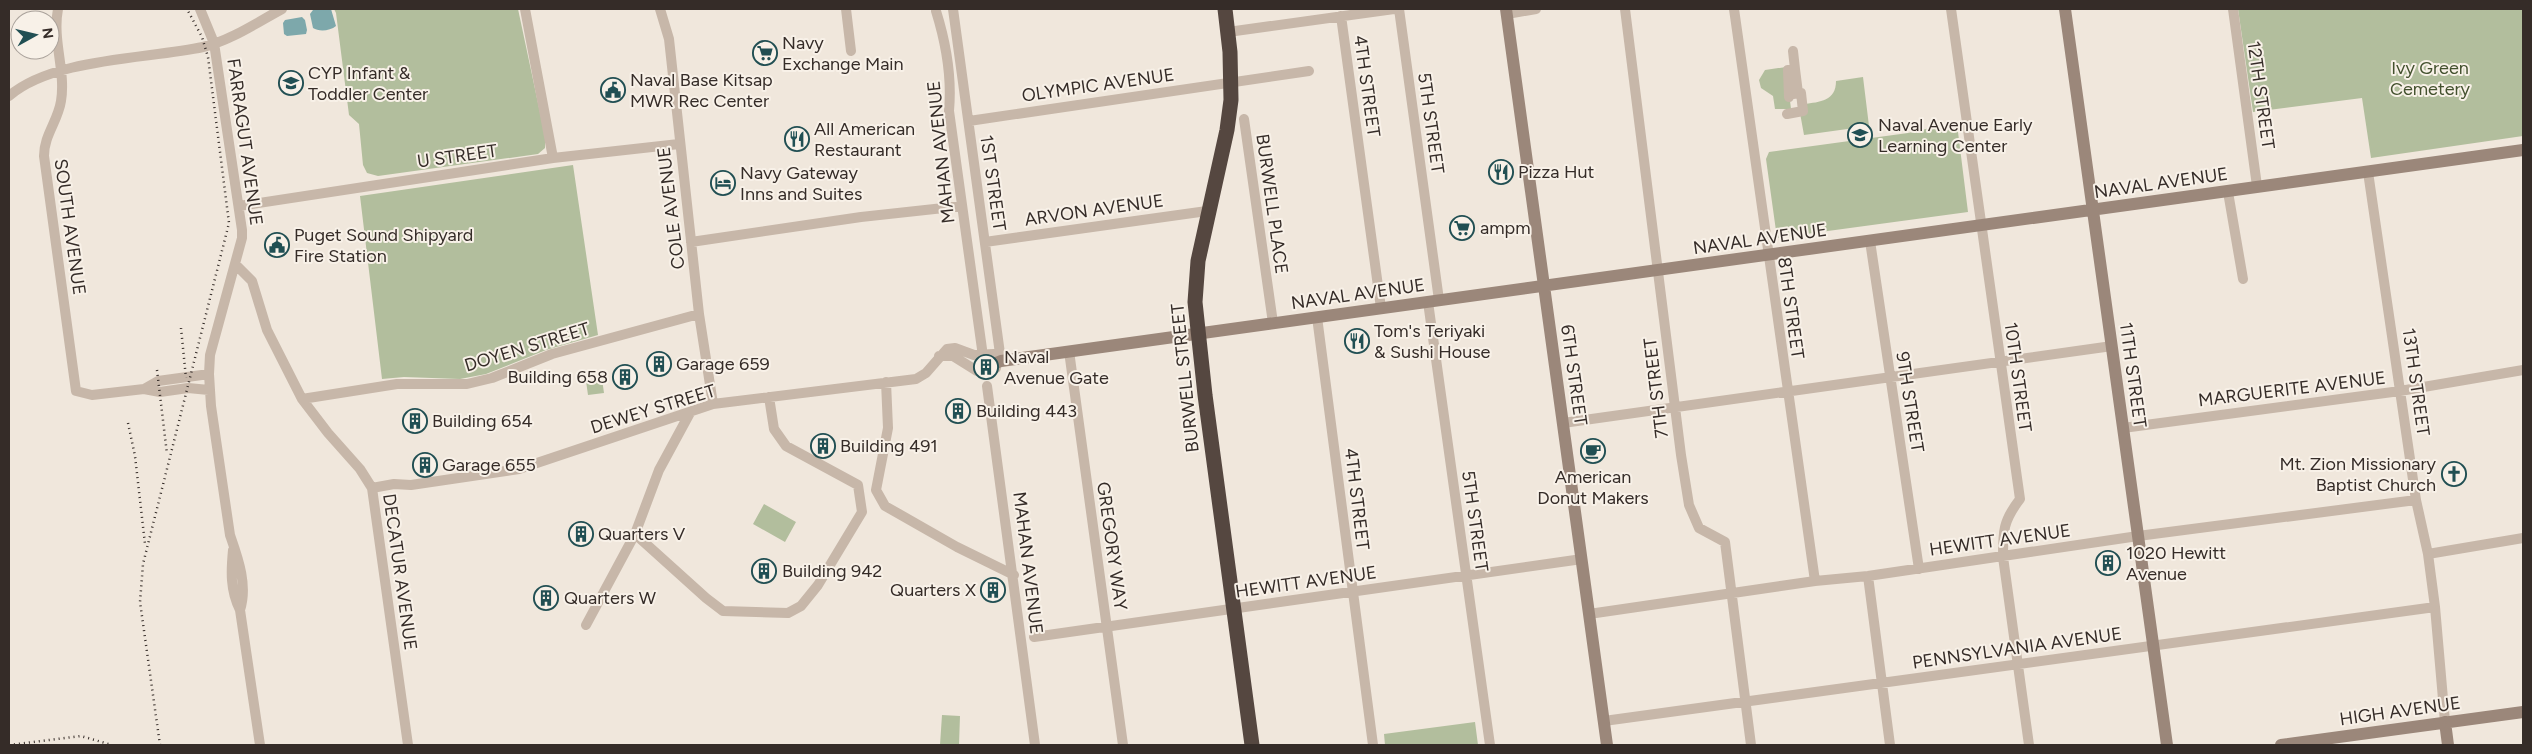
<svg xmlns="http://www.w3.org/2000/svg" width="2532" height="754" viewBox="0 0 2532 754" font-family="Figtree,sans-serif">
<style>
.green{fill:#b2be9d}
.water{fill:#7da8ab}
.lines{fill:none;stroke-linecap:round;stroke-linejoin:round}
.street{stroke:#c7b7a9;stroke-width:10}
.secondary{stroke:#9b877a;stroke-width:12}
.highway{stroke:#554740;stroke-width:15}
.rail{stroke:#352c28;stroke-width:2.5;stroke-dasharray:1 4;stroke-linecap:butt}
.labels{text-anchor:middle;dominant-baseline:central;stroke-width:4;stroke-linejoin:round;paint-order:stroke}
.poi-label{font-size:18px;fill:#352c28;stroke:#f8f1e8;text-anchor:start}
.park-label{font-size:18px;fill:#43512e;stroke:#f8f1e8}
.street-label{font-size:18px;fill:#352c28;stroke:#f8f1e8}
</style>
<rect width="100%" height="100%" fill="#f0e7dc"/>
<path class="green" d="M334 9H518L545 136V148L538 154 378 176 367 173 363 165 359 124 349 115 336 13Z
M2238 9H2523V136L2371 158 2362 98 2253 112Z
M1786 67 1791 109H1775L1773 96 1761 88 1759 80 1765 70Z
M1863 77 1869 126 1804 135 1800 113 1804 104C1820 102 1836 101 1836 81Z
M1952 123 1957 124 1968 212 1777 238 1766 159 1769 152 1908 133Z
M573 165 598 335 546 350 486 374 460 379 404 377 382 379 360 196Z
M602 379 604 393 588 395 586 381Z
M764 504 796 522 785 542 753 524Z
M942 715 960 716 959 745H940Z
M1475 722 1478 745H1385L1384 734Z"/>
<path class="water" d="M331 9 336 26C330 31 319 32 313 28L310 14 313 10Z
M302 17 305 20 307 30 306 34 287 36 284 34 283 23 285 20Z"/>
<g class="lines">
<path class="street" d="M58 9C52 40 66 71 61 101 58 121 44 135 44 156L76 391 92 395 144 389 160 392 188 388 209 390
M200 9 214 43 242 230V238L210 355 209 374 211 406 230 535C238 558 248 585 240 610
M525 9 553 158
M660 9 669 39 699 314 713 404
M846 9 851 51
M953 9 1001 361
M1399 9 1439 300
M1625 9 1681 455 1689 505 1699 528 1725 542 1751 745
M1734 9 1815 581
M1951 9 2020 499C2003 521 2003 531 2003 557L2029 745
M2233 9 2257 186
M936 11C946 43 952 78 949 111L982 349
M1507 14 1536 9
M1341 16 1381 308
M1228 32 1394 9
M1793 94 1798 93 1795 69
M9 96C53 58 147 59 203 47 230 41 258 22 282 9
M1789 97 1788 70 1795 69 1793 51
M1787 114 1803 111 1801 93H1798
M1244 119 1273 323
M969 121 1309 71
M2368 172 2416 500 2428 554 2435 607 2445 722
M2228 192 2243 279
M239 206 553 158 679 144
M1870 241 1919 569
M691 242 861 217 962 206
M985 242 1207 211
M235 264 252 281 267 330 302 399 328 433 360 469 372 488 408 745
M1428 302 1490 745
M1317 317 1373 745
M1069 351 1123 745
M939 356H953L977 371 996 368
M886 382 888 428 876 490 885 506 957 547 1014 575
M987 386 1035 745
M144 389 158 381 209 374
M302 399 397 384H467L492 378 552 354 699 314
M1563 423 2112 346
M2123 428 2400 391 2523 370
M372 488 394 484 411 485 519 469 713 404 916 379 926 373 947 349 955 348 974 355 994 354
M635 534 706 598 723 611 788 613 801 606 818 585 862 512 858 485 786 446 774 429 769 397
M233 550C231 571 230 590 240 610L260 745
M2428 554 2523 538
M1868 576 1890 745
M1589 614 1815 581 1868 576 2138 536 2416 500
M586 625 635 534 659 470 691 411
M1034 637 1582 559
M1604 721 2435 607"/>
<path class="secondary" d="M1506 9 1607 745
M2065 9 2167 745
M996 363 1001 361 2523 150
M2445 722 2448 745
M2281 745 2523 712"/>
<path class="highway" d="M1225 9 1230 52 1231 100 1227 130 1198 261 1195 302 1205 395 1252 745"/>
<path class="rail" d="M181 328 186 378
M157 370 167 454
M128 423 135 456 145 544
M9 745 81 736 112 745
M160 745 140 602 143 564 229 223 208 57 202 37 187 9"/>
</g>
<defs>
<symbol id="supermarket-ring" viewBox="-11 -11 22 22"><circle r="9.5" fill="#f8f1e8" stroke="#214f53" stroke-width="1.5"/><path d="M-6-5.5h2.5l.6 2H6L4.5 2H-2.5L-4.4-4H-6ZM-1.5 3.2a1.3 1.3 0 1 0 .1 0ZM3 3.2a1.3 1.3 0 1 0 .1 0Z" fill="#214f53"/></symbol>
<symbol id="school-ring" viewBox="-11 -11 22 22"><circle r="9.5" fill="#f8f1e8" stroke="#214f53" stroke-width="1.5"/><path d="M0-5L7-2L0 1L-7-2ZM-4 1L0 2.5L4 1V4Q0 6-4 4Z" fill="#214f53"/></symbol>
<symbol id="civic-ring" viewBox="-11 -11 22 22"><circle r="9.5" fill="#f8f1e8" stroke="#214f53" stroke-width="1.5"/><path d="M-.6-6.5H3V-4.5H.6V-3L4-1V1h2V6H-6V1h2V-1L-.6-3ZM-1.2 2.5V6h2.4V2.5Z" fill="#214f53"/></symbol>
<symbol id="restaurant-ring" viewBox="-11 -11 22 22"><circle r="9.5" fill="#f8f1e8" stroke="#214f53" stroke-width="1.5"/><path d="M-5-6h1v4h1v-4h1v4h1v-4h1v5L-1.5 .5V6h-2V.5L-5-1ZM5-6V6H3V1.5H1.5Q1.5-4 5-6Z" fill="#214f53"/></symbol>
<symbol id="hotel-ring" viewBox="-11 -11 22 22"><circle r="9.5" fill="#f8f1e8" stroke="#214f53" stroke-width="1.5"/><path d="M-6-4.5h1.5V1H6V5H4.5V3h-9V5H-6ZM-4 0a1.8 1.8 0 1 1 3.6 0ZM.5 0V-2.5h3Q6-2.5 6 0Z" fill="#214f53"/></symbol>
<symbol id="building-ring" viewBox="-11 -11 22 22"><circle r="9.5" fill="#f8f1e8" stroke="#214f53" stroke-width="1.5"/><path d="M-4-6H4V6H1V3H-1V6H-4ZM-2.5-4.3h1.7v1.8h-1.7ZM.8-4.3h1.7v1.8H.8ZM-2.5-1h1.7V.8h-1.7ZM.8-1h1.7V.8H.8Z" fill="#214f53"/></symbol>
<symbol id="cafe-ring" viewBox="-11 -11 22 22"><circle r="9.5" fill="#f8f1e8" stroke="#214f53" stroke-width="1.5"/><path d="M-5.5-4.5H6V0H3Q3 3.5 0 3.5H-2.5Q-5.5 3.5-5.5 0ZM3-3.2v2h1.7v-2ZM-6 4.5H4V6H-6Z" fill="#214f53"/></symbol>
<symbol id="church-ring" viewBox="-11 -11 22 22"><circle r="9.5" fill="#f8f1e8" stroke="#214f53" stroke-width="1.5"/><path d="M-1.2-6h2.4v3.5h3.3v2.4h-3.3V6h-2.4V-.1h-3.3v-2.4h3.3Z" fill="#214f53"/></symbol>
</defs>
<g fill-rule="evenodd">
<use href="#supermarket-ring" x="751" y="39" width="28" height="28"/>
<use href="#school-ring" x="277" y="69" width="28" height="28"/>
<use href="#civic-ring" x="599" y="76" width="28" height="28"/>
<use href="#school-ring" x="1846" y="121" width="28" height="28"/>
<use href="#restaurant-ring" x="783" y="125" width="28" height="28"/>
<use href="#restaurant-ring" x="1487" y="158" width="28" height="28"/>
<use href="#hotel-ring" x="709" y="169" width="28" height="28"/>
<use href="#supermarket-ring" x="1448" y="214" width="28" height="28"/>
<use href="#civic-ring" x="263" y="231" width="28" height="28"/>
<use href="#restaurant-ring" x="1343" y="327" width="28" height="28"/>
<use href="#building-ring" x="645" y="350" width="28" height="28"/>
<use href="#building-ring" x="972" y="353" width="28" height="28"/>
<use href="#building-ring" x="611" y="363" width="28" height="28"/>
<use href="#building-ring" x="944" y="397" width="28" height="28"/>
<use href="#building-ring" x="401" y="407" width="28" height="28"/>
<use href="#building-ring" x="809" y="432" width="28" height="28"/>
<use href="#cafe-ring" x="1579" y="437" width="28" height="28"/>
<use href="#building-ring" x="411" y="451" width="28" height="28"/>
<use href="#church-ring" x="2440" y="460" width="28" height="28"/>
<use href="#building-ring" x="567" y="520" width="28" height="28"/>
<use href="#building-ring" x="2094" y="549" width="28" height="28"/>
<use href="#building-ring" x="750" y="557" width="28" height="28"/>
<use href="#building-ring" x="979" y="576" width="28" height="28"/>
<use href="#building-ring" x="532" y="584" width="28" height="28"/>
</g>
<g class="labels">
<g class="poi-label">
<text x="782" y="43">Navy<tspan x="782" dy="21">Exchange Main</tspan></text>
<text x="308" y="73">CYP Infant &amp;<tspan x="308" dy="21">Toddler Center</tspan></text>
<text x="630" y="80">Naval Base Kitsap<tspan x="630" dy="21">MWR Rec Center</tspan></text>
<text x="1878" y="125">Naval Avenue Early<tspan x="1878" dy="21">Learning Center</tspan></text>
<text x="814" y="129">All American<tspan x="814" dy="21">Restaurant</tspan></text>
<text x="1518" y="172">Pizza Hut</text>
<text x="740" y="173">Navy Gateway<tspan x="740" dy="21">Inns and Suites</tspan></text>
<text x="1480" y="228">ampm</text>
<text x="294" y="235">Puget Sound Shipyard<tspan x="294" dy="21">Fire Station</tspan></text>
<text x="1374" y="331">Tom's Teriyaki<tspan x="1374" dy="21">&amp; Sushi House</tspan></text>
<text x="1004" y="357">Naval<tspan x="1004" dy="21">Avenue Gate</tspan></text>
<text x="676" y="364">Garage 659</text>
<text x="608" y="377" text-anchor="end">Building 658</text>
<text x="976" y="411">Building 443</text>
<text x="432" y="421">Building 654</text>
<text x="840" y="446">Building 491</text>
<text x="2436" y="464" text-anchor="end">Mt. Zion Missionary<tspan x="2436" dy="21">Baptist Church</tspan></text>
<text x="442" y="465">Garage 655</text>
<text x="1593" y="477" text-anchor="middle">American<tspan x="1593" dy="21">Donut Makers</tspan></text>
<text x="598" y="534">Quarters V</text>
<text x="2126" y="553">1020 Hewitt<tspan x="2126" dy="21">Avenue</tspan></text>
<text x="782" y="571">Building 942</text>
<text x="976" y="590" text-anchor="end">Quarters X</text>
<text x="564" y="598">Quarters W</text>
</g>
<g class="park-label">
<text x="2430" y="68">Ivy Green<tspan x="2430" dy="21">Cemetery</tspan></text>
</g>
<g class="street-label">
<text transform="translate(1098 85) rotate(-8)">OLYMPIC AVENUE</text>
<text transform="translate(1367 86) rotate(82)">4TH STREET</text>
<text transform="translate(2261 95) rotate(82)">12TH STREET</text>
<text transform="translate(1431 123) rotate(82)">5TH STREET</text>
<text transform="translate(245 142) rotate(82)">FARRAGUT AVENUE</text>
<text transform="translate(941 152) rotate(-96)">MAHAN AVENUE</text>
<text transform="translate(457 156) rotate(-8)">U STREET</text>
<text transform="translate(993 183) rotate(82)">1ST STREET</text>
<text transform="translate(2161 183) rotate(-8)">NAVAL AVENUE</text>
<text transform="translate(1272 204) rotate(82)">BURWELL PLACE</text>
<text transform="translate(671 208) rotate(-97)">COLE AVENUE</text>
<text transform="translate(1094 210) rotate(-8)">ARVON AVENUE</text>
<text transform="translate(70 227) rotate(82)">SOUTH AVENUE</text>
<text transform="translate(1760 239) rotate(-8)">NAVAL AVENUE</text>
<text transform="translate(1358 294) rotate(-8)">NAVAL AVENUE</text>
<text transform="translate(1791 308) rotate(82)">8TH STREET</text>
<text transform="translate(527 347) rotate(-17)">DOYEN STREET</text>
<text transform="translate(1574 375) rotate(82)">6TH STREET</text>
<text transform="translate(2133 375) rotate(82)">11TH STREET</text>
<text transform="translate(2018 377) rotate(82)">10TH STREET</text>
<text transform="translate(1185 378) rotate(-96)">BURWELL STREET</text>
<text transform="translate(2416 382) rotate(82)">13TH STREET</text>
<text transform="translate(1656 388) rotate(-97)">7TH STREET</text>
<text transform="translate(2292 389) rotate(-7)">MARGUERITE AVENUE</text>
<text transform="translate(1910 402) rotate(81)">9TH STREET</text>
<text transform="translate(653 409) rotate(-17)">DEWEY STREET</text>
<text transform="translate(1357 499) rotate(83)">4TH STREET</text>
<text transform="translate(1475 521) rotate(82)">5TH STREET</text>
<text transform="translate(2000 540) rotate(-8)">HEWITT AVENUE</text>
<text transform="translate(1112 546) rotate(82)">GREGORY WAY</text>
<text transform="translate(1028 563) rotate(83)">MAHAN AVENUE</text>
<text transform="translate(400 572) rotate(82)">DECATUR AVENUE</text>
<text transform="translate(1306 582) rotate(-8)">HEWITT AVENUE</text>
<text transform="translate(2017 648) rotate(-8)">PENNSYLVANIA AVENUE</text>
<text transform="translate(2400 711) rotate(-8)">HIGH AVENUE</text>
</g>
</g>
<rect width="2532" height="754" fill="none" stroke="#352c28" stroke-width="20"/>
<g transform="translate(35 35) rotate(82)"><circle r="24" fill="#f8f1e8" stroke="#aaa29b"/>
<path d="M0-4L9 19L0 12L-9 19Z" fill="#214f53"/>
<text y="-8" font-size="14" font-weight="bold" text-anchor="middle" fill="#352c28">N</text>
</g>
</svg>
